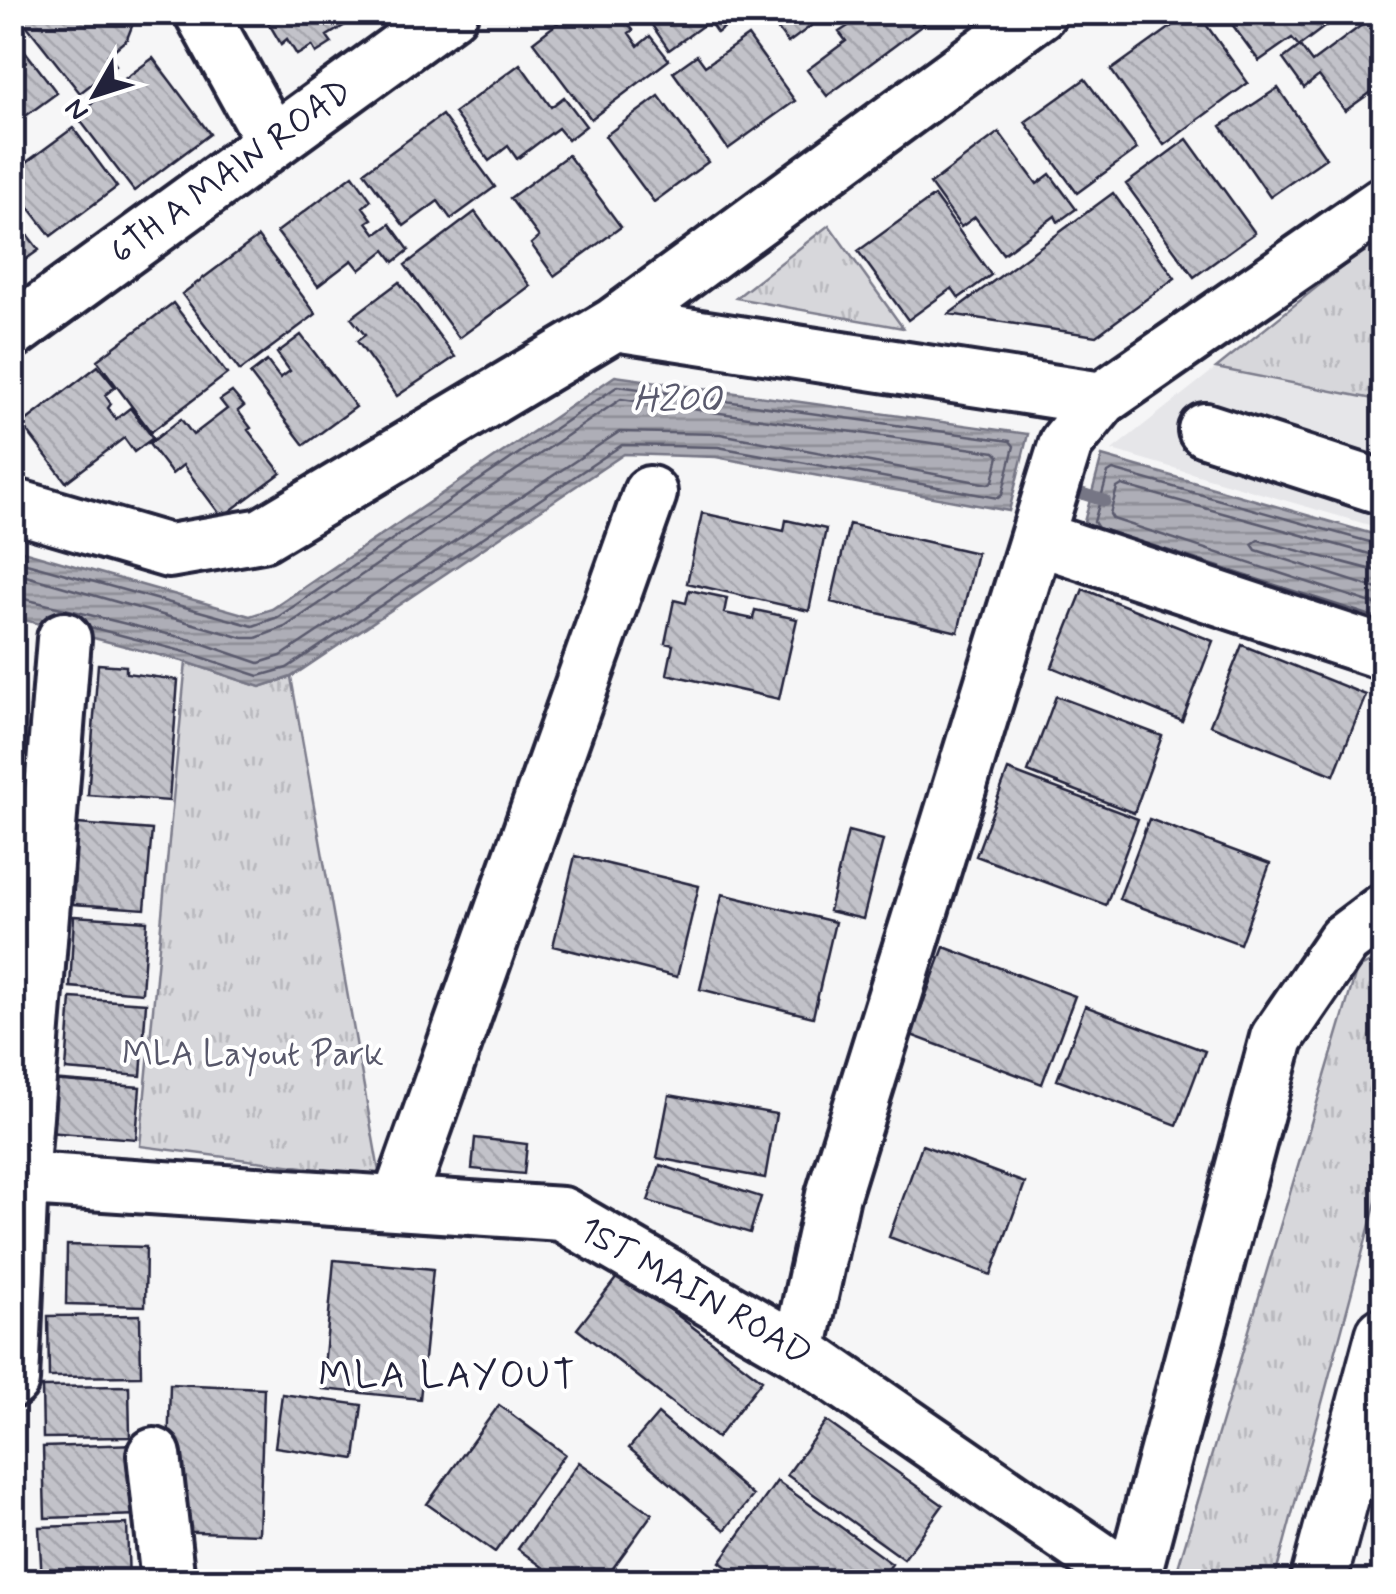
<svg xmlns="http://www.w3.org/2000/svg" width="1396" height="1594" viewBox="0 0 1396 1594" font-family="Mynerve,sans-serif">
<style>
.built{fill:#e6e6e9}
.grass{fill:url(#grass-tufts);stroke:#7c7c8b;stroke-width:2.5}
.water{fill:url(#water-rules);stroke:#767685;stroke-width:2.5}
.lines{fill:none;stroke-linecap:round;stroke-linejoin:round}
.shore{stroke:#5a5a6d;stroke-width:2.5}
.stream{stroke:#767685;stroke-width:12}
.building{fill:url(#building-back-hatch);stroke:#22223b;stroke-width:2.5}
.minor-casing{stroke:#22223b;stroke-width:60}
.major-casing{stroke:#22223b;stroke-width:62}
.minor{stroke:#fff;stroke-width:52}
.major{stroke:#fff;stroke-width:55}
.labels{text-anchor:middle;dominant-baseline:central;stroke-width:8;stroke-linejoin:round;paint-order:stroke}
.street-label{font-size:35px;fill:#22223b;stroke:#fff}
.park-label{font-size:35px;fill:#58586b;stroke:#fff}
.water-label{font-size:38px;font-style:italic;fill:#5a5a6d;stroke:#fff}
.neighbourhood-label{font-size:38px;letter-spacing:2.5px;fill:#22223b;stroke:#fff}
</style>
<defs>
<pattern id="grass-tufts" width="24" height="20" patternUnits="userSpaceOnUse" patternTransform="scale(2.5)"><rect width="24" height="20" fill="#d7d7db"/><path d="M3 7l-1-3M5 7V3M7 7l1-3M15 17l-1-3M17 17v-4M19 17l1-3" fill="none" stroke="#b8b8bd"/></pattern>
<pattern id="water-rules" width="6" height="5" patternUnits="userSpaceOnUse" patternTransform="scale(2.5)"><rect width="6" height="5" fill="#aeaeb7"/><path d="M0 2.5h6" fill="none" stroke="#8d8d96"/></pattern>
<pattern id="building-back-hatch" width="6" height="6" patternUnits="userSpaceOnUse" patternTransform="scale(2.5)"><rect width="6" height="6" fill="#c2c2c9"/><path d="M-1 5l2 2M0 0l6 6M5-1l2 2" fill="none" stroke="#a6a6ae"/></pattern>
</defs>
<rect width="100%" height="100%" fill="#f6f6f7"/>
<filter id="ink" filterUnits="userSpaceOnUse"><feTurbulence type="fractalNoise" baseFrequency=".01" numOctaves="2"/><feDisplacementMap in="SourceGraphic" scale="20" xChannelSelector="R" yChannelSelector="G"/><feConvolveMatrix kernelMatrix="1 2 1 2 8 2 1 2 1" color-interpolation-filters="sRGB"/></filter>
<g filter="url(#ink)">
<path class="built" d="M1216 368 1383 401V529L1112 450Z"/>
<path class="grass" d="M829 225 903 328 736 298Z
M1383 234V401L1216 368Z
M186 662 260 687 291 677 380 1177 140 1146Z
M1383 955V1176L1274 1581H1174L1357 969Z"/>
<path class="water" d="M615 376 1028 434 1009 511 716 457 624 454 291 677 260 687 186 662 13 617 12 548 250 616 272 609Z
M1102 456 1383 537V630L1081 533Z"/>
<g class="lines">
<path class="shore" d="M1384 546 1113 470 1108 473 1094 522 1098 528 1384 620
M1384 558 1122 485 1117 488 1110 514 1113 519 1384 607
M12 559 253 626 278 617 618 386 1010 441 1014 446 1002 495 998 498 718 447 622 445 287 668 259 676 189 653 90 627
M12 572 243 638H256L285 627 621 399 995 452 999 456 993 481 988 484 720 434 619 432 281 656 259 663 192 640 12 596
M1384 573 1258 540 1252 544 1256 550 1384 591"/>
<path class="stream" d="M1062 487 1105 501"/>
</g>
<path class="building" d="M16 12H134V21L127 39 108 55 116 65 80 93Z
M262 12H367L327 36 332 43 316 53 312 46 297 55 287 39 281 44Z
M572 12H619L633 30 629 33 638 46 650 36 669 60 591 119 533 42Z
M643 12H745L717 33 709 21 669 50Z
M771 12H916L924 24 827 96 807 70 846 41 839 32 856 21 827 14 788 43 767 15Z
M1192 12H1197L1248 83 1164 145 1111 70Z
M1223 12H1330L1335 19 1299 46 1292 38 1259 61Z
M1366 22 1384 45V83L1345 111 1319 76 1304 88 1283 59 1300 46 1312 62Z
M12 34 57 93 12 126Z
M748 36 795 101 728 149 673 72 697 55 705 66Z
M153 58 210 134 134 191 76 115Z
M520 64 551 107 564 97 586 126 568 140 558 128 517 159 508 146 489 161 454 113Z
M1085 79 1137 149 1077 193 1025 122Z
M1278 88 1326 158 1270 197 1221 126Z
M659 96 708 162 654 202 605 136Z
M442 115 495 187 451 219 438 201 404 226 364 172Z
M73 128 117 187 51 236 12 185V173Z
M999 132 1037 184 1050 174 1076 209 1058 222 1055 216 1003 254 975 217 961 227 930 184Z
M1187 139 1255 233 1194 277 1126 184Z
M568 155 621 227 554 276 531 244 539 237 510 198Z
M353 175 371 200 363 207 372 219 367 222 376 234 390 224 409 250 394 262 385 250 360 270 352 260 318 286 277 232Z
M1113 193 1175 278 1096 336 949 314Z
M934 196 991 275 959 298 952 288 908 320 858 251Z
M475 212 530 286 459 338 405 265Z
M12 215 39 250 12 269Z
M258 237 316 314 240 371 182 294Z
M399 282 455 357 397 396 357 341 365 335 351 318Z
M173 303 227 374 151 432 97 360Z
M301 335 356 407 304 445 250 374 267 361 280 378 290 371 277 353Z
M98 366 115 387 105 395 111 404 108 408 116 419 130 408 153 438 134 452 124 438 66 482 22 424Z
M232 392 244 406 238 411 251 428 248 430 281 473 222 517 183 465 172 474 149 444 181 419 193 435 227 409 220 400Z
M702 513 784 531 786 520 826 529 809 611 687 583Z
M849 524 977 553 958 632 831 602Z
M1083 589 1213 641 1182 721 1052 667Z
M689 590 727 598 724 613 753 619 755 610 797 619 779 699 667 674 673 645 665 643 674 600 686 603Z
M1242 645 1366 695 1334 775 1210 725Z
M98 664 126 666V673L178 680 169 801 88 795Z
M1056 696 1162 736 1134 813 1028 772Z
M1008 770 1138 819 1106 905 976 856Z
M1149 819 1270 864 1240 944 1119 899Z
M78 824 152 830 145 909 73 904Z
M848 831 883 840 863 919 829 911Z
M575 856 699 886 677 977 553 946Z
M722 894 835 922 813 1017 700 989Z
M74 916 147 921 142 993 70 987Z
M944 947 1075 996 1042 1084 911 1035Z
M71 998 146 1003 141 1076 66 1070Z
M1085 1006 1205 1051 1177 1125 1057 1080Z
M50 1080 140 1087 136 1139 47 1132Z
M669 1095 776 1114 765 1178 657 1158Z
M475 1138 527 1144 524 1174 472 1169Z
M922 1145 1025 1183 991 1275 889 1237Z
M660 1165 761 1197 750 1233 648 1201Z
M67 1245 146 1247 145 1306 66 1304Z
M334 1260 433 1269 420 1399 322 1389Z
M621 1272 762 1380 717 1438 577 1329Z
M140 1315 141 1376 49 1377 48 1316Z
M170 1384 264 1388 259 1534 166 1531Z
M129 1386 130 1437 43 1438 42 1387Z
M282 1394 362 1405 355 1459 275 1447Z
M499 1405 565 1454 495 1552 427 1504Z
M658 1414 753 1496 725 1530 629 1448Z
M826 1421 943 1505 904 1559 787 1475Z
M137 1444 140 1515 45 1518 43 1447Z
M579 1462 652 1514 603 1582H563L518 1549Z
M777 1481 892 1564 879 1582H746L720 1562Z
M127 1524 129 1582H42L39 1527Z"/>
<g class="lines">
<defs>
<path id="minor" d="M201 12 272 141
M615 324 1102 399
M12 332 451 12
M1205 430 1384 488
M12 505 169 551 262 535 615 324 1040 12
M1037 538 1384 653
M12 1178 562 1214 799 1351 1132 1581
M398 1203 650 493
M799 1351 833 1195 1066 443 1102 399 1384 203
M12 1381 21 1179 64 639
M154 1455 168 1582
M1132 1582 1277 1038 1344 940 1384 910"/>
<path id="major" d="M1318 1582 1384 1335"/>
</defs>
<use href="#minor" class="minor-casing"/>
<use href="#major" class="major-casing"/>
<use href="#minor" class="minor"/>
<use href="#major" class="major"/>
</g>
</g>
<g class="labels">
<g class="street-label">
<text transform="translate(231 172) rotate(-36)">6TH A MAIN ROAD</text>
<text transform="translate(695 1292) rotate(30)">1ST MAIN ROAD</text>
</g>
<g class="park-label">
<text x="253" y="1055">MLA Layout Park</text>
</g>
<g class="water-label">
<text x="677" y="400">H200</text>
</g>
<g class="neighbourhood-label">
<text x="448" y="1376">MLA LAYOUT</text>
</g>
</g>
<rect width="1396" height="1594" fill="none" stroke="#fff" stroke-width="50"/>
<rect x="25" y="25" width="1346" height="1544" fill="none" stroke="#22223b" stroke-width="4" filter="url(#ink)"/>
<g transform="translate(95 95) rotate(231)" stroke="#ffffff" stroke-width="8" paint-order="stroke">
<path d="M0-8L18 38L0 25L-18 38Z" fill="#22223b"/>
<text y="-15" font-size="28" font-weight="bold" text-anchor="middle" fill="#22223b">N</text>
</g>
</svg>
